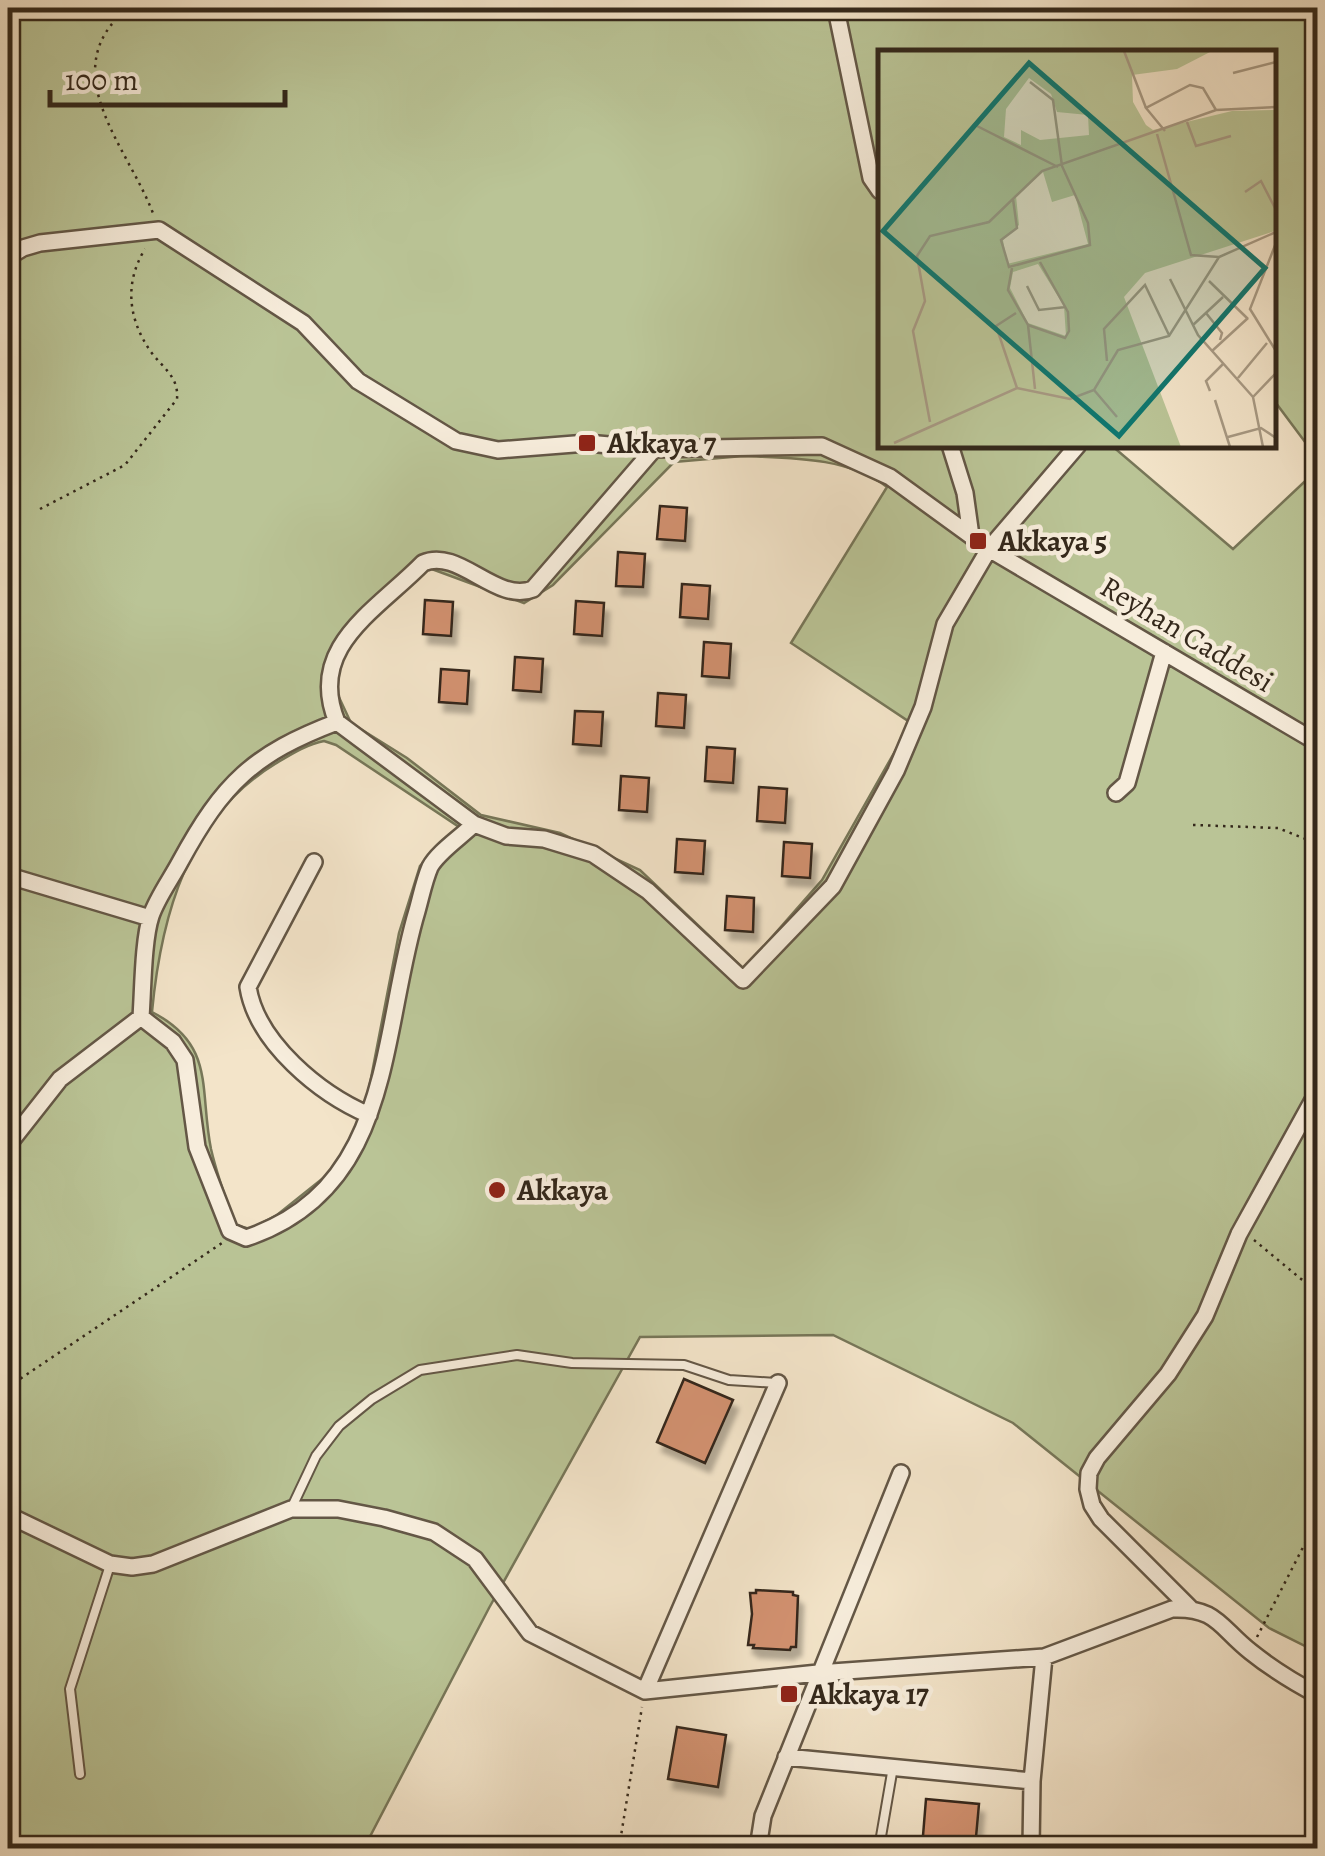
<svg xmlns="http://www.w3.org/2000/svg" width="1325" height="1856" viewBox="0 0 1325 1856" font-family="Alegreya,serif">
<style>
.green{fill:#bac496;stroke:#777658;stroke-width:2.5;fill-rule:evenodd}
.building{fill:#d29170;stroke:#34281b;stroke-width:2.5;filter:url(#shadow)}
.lines{fill:none;stroke-linecap:round;stroke-linejoin:round}
.service-casing{stroke:#645746;stroke-width:12}
.minor-casing{stroke:#645746;stroke-width:20}
.path{stroke:#34281b;stroke-width:2.5;stroke-dasharray:2.5 5;stroke-linecap:butt}
.service{stroke:#f7eddc;stroke-width:8}
.minor{stroke:#f7eddc;stroke-width:15}
.poi-dot{fill:#8f2418;stroke:#f7eddc;stroke-width:4}
.labels{text-anchor:middle;dominant-baseline:central;stroke-width:9;stroke-linejoin:round;paint-order:stroke}
.poi-label{font-size:30px;font-weight:bold;fill:#34281b;stroke:#f7eddc;text-anchor:start}
.street-label{font-size:30px;fill:#34281b;stroke:#f7eddc}
.inset-road{fill:none;stroke:#a79983;stroke-width:2.5}
.view{fill:#0f766e;fill-opacity:0.15;stroke:#0f766e;stroke-width:5}
.inset-edge{fill:none;stroke:#34281b;stroke-width:5}
</style>
<defs>
<filter id="shadow"><feDropShadow dx="5" dy="9" stdDeviation="2.5" flood-color="#0004"/></filter>
</defs>
<rect width="100%" height="100%" fill="#f3e4c9"/>
<filter id="stains"><feTurbulence type="fractalNoise" baseFrequency=".002" numOctaves="4"/><feColorMatrix values="0 0 0 0 .2 0 0 0 0 .09 0 0 0 0 .02 0 0 0 .5 -.17"/></filter>
<radialGradient id="worn" r=".72"><stop offset=".6" stop-color="#630" stop-opacity="0"/><stop offset="1" stop-color="#630" stop-opacity=".3"/></radialGradient>
<path class="green" d="M8 8H1317V458L1273 399 1272 52H880V445H1111L1233 549 1317 470V1652L1269 1628 1013 1423 833 1335 640 1337 489 1608 364 1848H8ZM743 456C792 458 847 457 887 487L791 643 911 723 822 880 744 969 640 870 560 833 481 815 407 758 351 723 337 693 339 661 346 643 429 568 524 603 553 585 674 462ZM324 741 336 745 459 827 420 866 399 933 366 1104 346 1152 327 1175 277 1215 250 1229 235 1225C226 1200 217 1175 211 1149 199 1089 216 1045 152 1012 161 916 188 817 275 764 290 755 307 744 324 741Z"/>
<path class="building" d="M660 506 687 508 685 541 657 539Z
M618 552 645 554 643 587 616 586Z
M682 584 710 586 708 619 680 617Z
M425 600 453 602 451 636 423 634Z
M576 601 604 603 602 636 574 634Z
M704 642 731 644 729 678 702 676Z
M515 657 543 659 541 692 513 690Z
M441 669 469 671 467 704 439 702Z
M658 693 686 695 684 728 656 726Z
M575 711 603 712 601 746 573 744Z
M707 747 735 749 733 783 705 781Z
M621 776 649 778 647 812 619 810Z
M759 787 787 789 785 823 757 821Z
M677 839 705 841 703 874 675 872Z
M784 842 812 844 810 878 782 876Z
M727 896 754 898 753 932 725 930Z
M684 1379 733 1400 705 1463 657 1442Z
M756 1590 793 1592V1595L798 1596 796 1647H791L790 1650 753 1648 754 1645H748L752 1614 750 1593H756Z
M677 1727 726 1735 718 1787 668 1779Z
M926 1799 979 1804 975 1848H922Z"/>
<g class="lines">
<defs>
<path id="service" d="M291 1509 316 1456 339 1426 372 1399 420 1370 517 1355 572 1363 684 1365 729 1380 776 1383
M80 1774 70 1689 110 1565
M879 1848 893 1767"/>
<path id="minor" d="M837 14 871 178 880 191
M8 257 23 248 40 243 159 230 303 323 358 381 456 441 498 450 587 443 654 449 822 446 890 477 989 549 1318 743
M950 445 965 493 971 536
M654 449 533 589C496 604 459 547 423 563 376 611 306 647 337 722L474 824 506 836 544 839 593 854 648 891 743 980 833 886 896 771 923 707 945 624 989 549 1078 445
M1116 793 1127 783 1164 652
M314 862 248 987C257 1043 320 1094 369 1115
M8 893 16 878 150 918
M141 1017 173 1042 185 1060 197 1147 230 1231 246 1238C394 1189 380 1034 417 911 421 897 424 881 430 867 438 852 461 837 474 824
M8 1145 60 1079 141 1017C143 990 143 940 151 916 157 898 171 879 180 862 223 783 253 754 337 722
M8 1515 110 1564 132 1567 153 1564 291 1509H338L384 1518 434 1532 475 1559 530 1633 645 1691 818 1673 1044 1657 1172 1609C1217 1607 1220 1628 1251 1652 1271 1668 1295 1683 1318 1695
M1190 1608 1101 1519 1092 1505 1088 1489 1089 1473 1097 1458 1168 1374 1205 1316 1239 1234 1318 1091
M645 1691 778 1383
M786 1757 1032 1781
M758 1848 763 1816 901 1473
M1031 1848 1032 1781 1044 1657
M1317 1848H1318"/>
</defs>
<use href="#service" class="service-casing"/>
<use href="#minor" class="minor-casing"/>
<path class="path" d="M128 8C51 71 130 149 154 216
M40 509 125 465 177 399C179 377 163 368 151 352 128 319 124 283 145 249
M1193 825 1278 828 1318 844
M1254 1240 1301 1279 1318 1285
M8 1387 222 1243
M1257 1637 1318 1518
M619 1848 642 1707"/>
<use href="#service" class="service"/>
<use href="#minor" class="minor"/>
</g>
<g class="poi-dot">
<rect x="577" y="433" width="20" height="20" rx="5"/>
<rect x="968" y="531" width="20" height="20" rx="5"/>
<circle cx="497" cy="1190" r="10"/>
<rect x="779" y="1684" width="20" height="20" rx="5"/>
</g>
<g class="labels">
<g class="poi-label">
<text x="607" y="443">Akkaya 7</text>
<text x="998" y="541">Akkaya 5</text>
<text x="517" y="1190">Akkaya</text>
<text x="809" y="1694">Akkaya 17</text>
</g>
<g class="street-label">
<text transform="translate(1187 634) rotate(31)">Reyhan Caddesi</text>
</g>
</g>
<g transform="translate(878 50)">
<rect width="398" height="398" fill="#f3e4c9"/>
<path d="M0 1H334L299 19 254 25 255 52 268 75 275 80 354 61 397 60V181L267 223 246 247 303 397H0ZM151 28 173 44 179 62 210 65 211 85 162 90 143 80V95L126 87 128 59ZM165 122 174 152 197 145 210 194 129 214 125 190 141 175 138 146ZM160 214 186 256 188 286 150 273 132 238 135 222Z" fill="#bac496" fill-rule="evenodd"/>
<path class="inset-road" d="M246 1 268 58M355 23 398 12M309 72 318 96 353 86M99 76 180 117M287 81 268 58 312 35 325 38 338 60M279 84 313 205 341 207M367 142 383 131 398 160M135 149 139 178 123 190 131 217 212 195 210 173 184 116 175 50 152 32M398 193 372 259 398 301M134 218 130 240 150 275 157 339M292 229 320 285 375 347 385 397M331 231 370 269M149 236 161 260 188 257M138 263 118 276 139 338M328 263 344 283 342 290M150 275 187 288 191 281 190 262 162 212M315 275 345 247M334 301 370 268M229 311 226 279 267 235 291 285M360 328 389 293M216 340 239 367M332 341 328 331 345 314M375 347 398 323M337 350 352 397M52 372 35 281 47 251 39 206 52 186 111 172 164 121 338 60 398 57M350 387 383 378 398 388M16 393 139 338 192 349 216 340 240 300 291 286 341 207 398 182"/>
<path class="view" d="M151 13 387 218 241 386 5 181Z"/>
<rect width="398" height="398" class="inset-edge"/>
</g>
<rect width="1325" height="1856" fill="none" stroke="#f3e4c9" stroke-width="40"/>
<rect x="10" y="10" width="1305" height="1836" fill="none" stroke="#34281b" stroke-width="5"/>
<rect x="20" y="20" width="1285" height="1816" fill="none" stroke="#34281b" stroke-width="2.5"/>
<path d="M50 90v15h235v-15" fill="none" stroke="#34281b" stroke-width="5"/>
<text x="65" y="90" font-size="30" fill="#34281b" stroke="#f7eddc" stroke-width="8" paint-order="stroke">100 m</text>
<rect width="100%" height="100%" filter="url(#stains)"/>
<rect width="100%" height="100%" fill="url(#worn)"/>
</svg>
